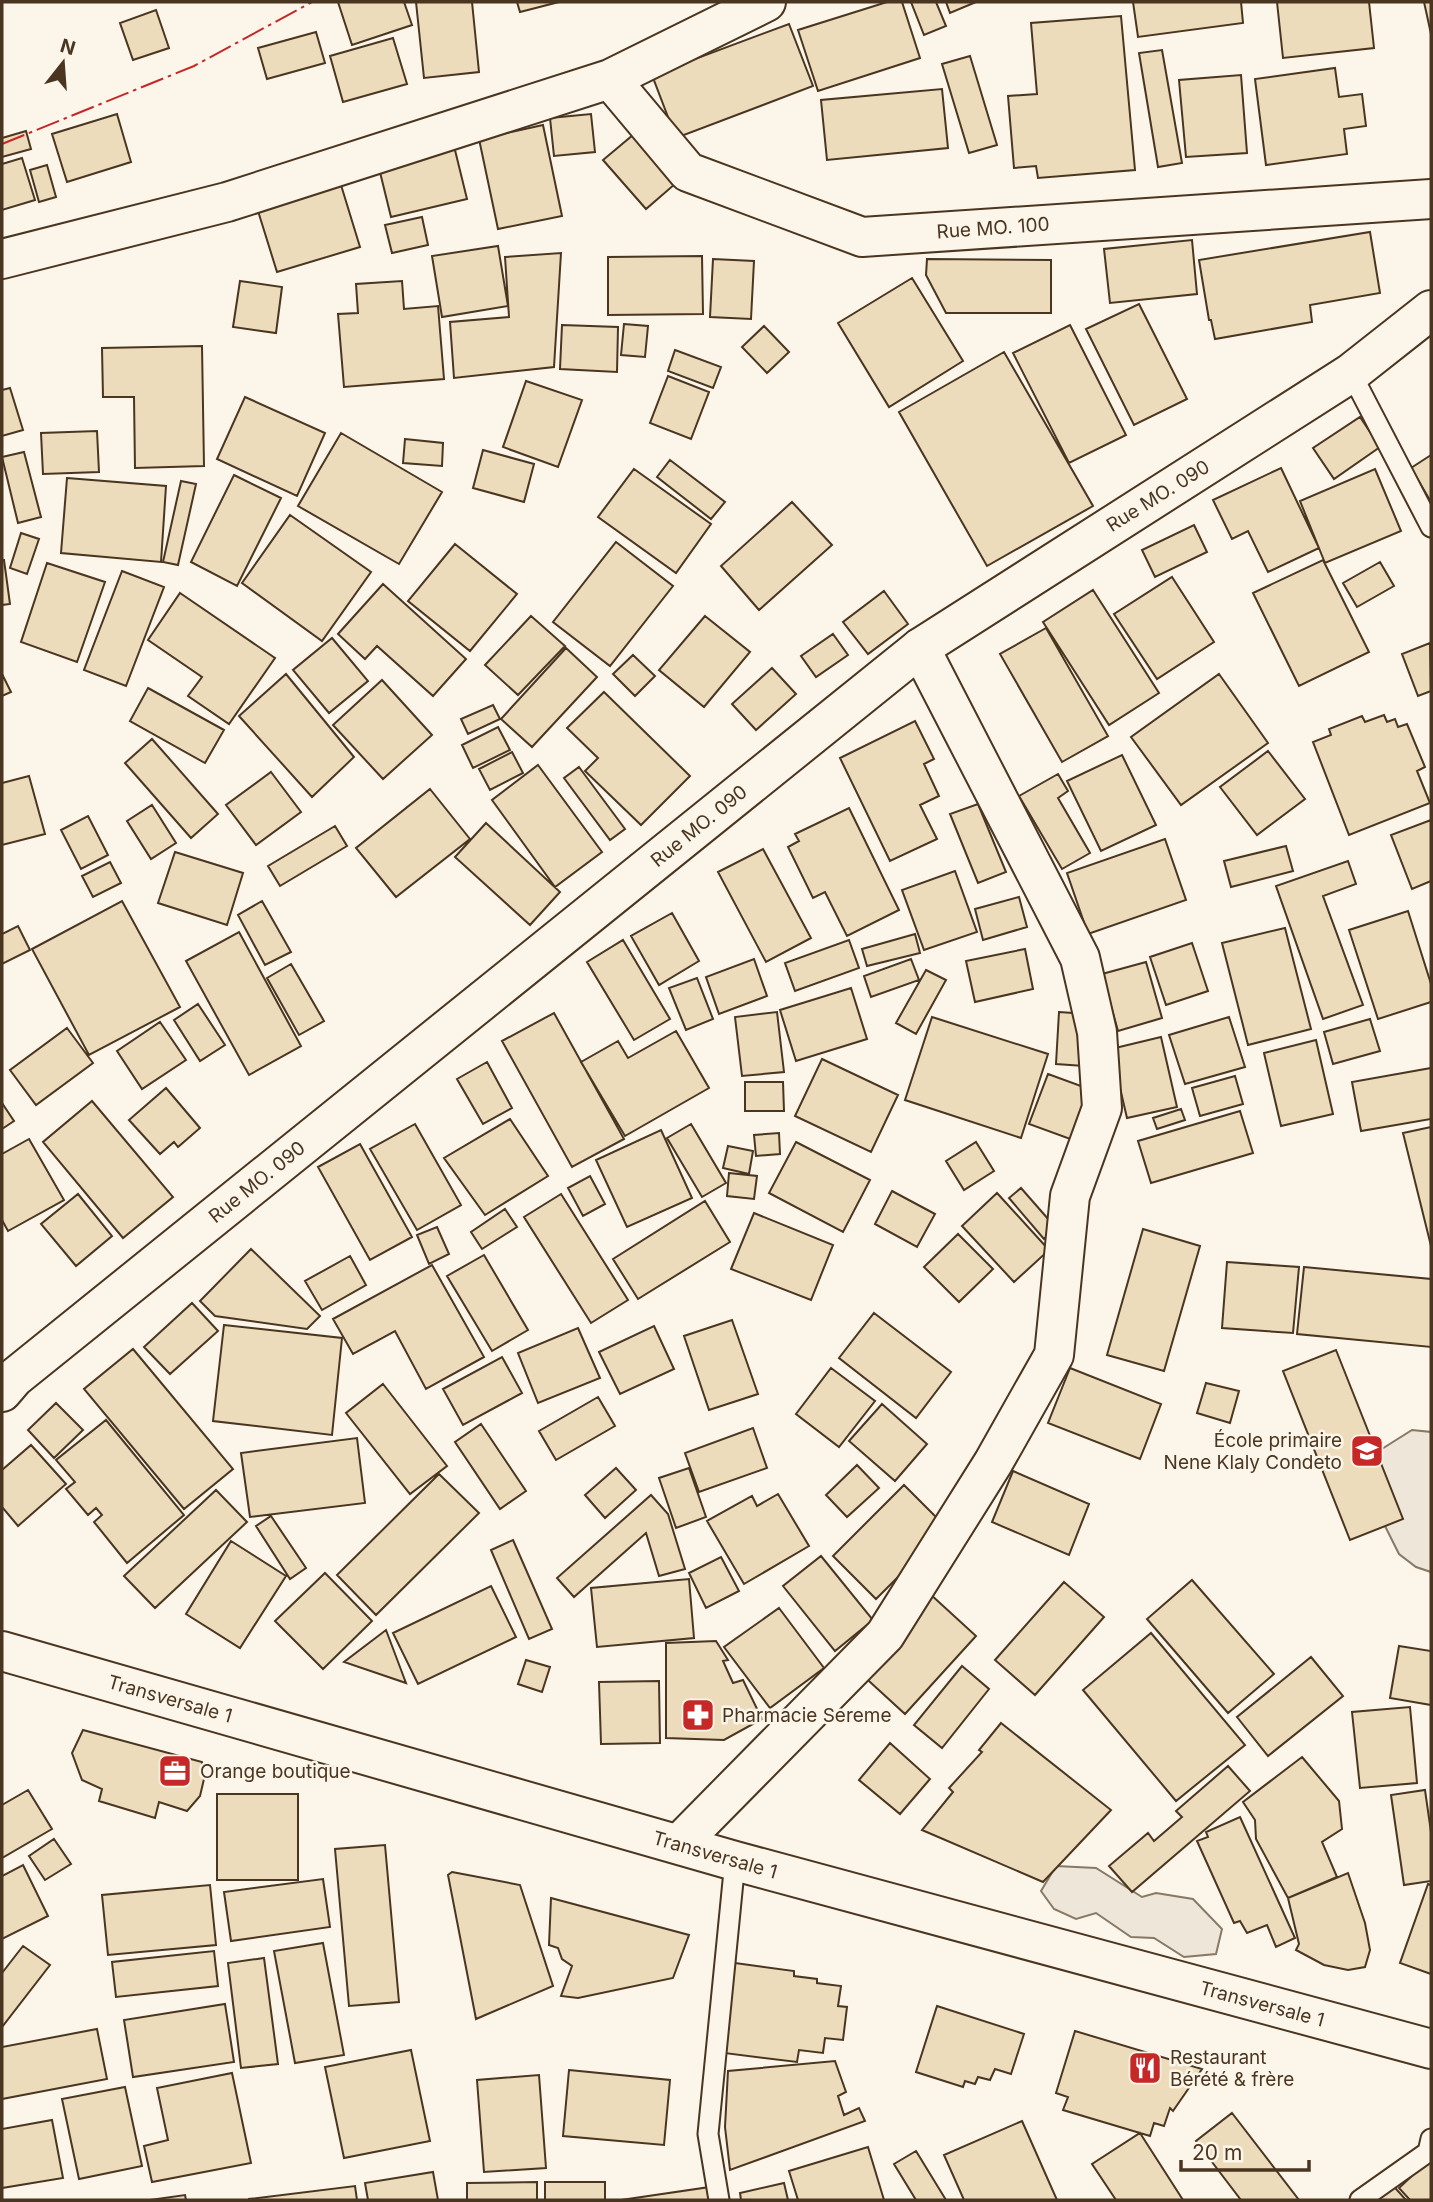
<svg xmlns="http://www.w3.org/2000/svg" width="1433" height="2202" viewBox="0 0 1433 2202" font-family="Inter,sans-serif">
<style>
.green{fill:#ede6d9;stroke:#887966;stroke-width:2}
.building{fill:#ecdcbc;stroke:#4a3520;stroke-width:2}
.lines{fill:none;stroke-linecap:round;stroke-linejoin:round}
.service-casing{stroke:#4a3520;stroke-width:23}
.minor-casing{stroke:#4a3520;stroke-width:42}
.tertiary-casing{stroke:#4a3520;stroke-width:42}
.secondary-casing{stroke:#4a3520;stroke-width:42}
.service{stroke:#fbf6e9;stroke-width:19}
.minor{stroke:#fbf6e9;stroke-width:38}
.tertiary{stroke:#fbf6e9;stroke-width:38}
.secondary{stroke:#fbf6e9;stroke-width:38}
.power{stroke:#c62828;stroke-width:2;stroke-dasharray:24 5 3.5 5;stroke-linecap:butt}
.labels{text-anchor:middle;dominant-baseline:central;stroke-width:5;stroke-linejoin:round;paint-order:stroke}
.street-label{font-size:19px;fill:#4a3520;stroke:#fbf6e9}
.poi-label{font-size:19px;fill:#4a3520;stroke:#fbf6e9;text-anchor:start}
</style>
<rect width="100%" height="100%" fill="#fbf6e9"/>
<path class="green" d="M1412 1430 1431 1432V1572L1416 1567 1399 1554 1383 1522 1350 1469Z
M1056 1866 1096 1868 1142 1897 1156 1893 1193 1899 1222 1929 1216 1954 1184 1957 1154 1938 1131 1937 1096 1913 1076 1919 1054 1909 1041 1891Z"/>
<path class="building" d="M338 2H404L412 25 352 45Z
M416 2H472L479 72 424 78Z
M517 2H559L520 12Z
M887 2H902L920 58 818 91 798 30Z
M911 2H936L946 26 924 35Z
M946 2H976L950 13Z
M1133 2H1241L1243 23 1138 37Z
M1277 2H1369L1374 48 1283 58Z
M1424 2H1431V34Z
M156 10 169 48 133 60 120 23Z
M1121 16 1135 170 1038 178 1036 166 1014 168 1008 96 1037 94 1031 23Z
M789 24 813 86 676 138 652 75Z
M316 32 325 63 267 79 258 48Z
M393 38 407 84 343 102 330 56Z
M1162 50 1182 163 1158 167 1139 53Z
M970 56 997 145 969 153 942 64Z
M1335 68 1339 97 1362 94 1366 126 1344 129 1347 154 1266 165 1255 79Z
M1241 75 1247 153 1186 157 1179 80Z
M942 89 948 148 827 160 821 100Z
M117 114 131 162 67 182 52 134Z
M591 114 595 152 554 156 550 118Z
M543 125 562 216 498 229 479 139Z
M26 131 31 149 2 157V138Z
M633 135 675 184 646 209 603 160Z
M454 146 467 199 391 217 378 164Z
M22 158 35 200 2 210V164Z
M47 165 56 197 39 202 30 170Z
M341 185 360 247 277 272 258 211Z
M422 217 428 245 392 253 385 225Z
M1370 232 1380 293 1310 305 1312 322 1215 339 1211 320H1209L1199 260Z
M1192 240 1197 294 1110 303 1104 249Z
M498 246 508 306 442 317 432 256Z
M561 253 554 367 454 378 450 322 509 317 505 257Z
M702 256 703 314 608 315V257Z
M713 259 754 261 751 319 710 317Z
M927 259 1051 260V313H946L926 275Z
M912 278 963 361 889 407 838 323Z
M240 281 282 287 276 333 233 327Z
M402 281 404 309 438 306 444 379 344 387 338 314 358 313 356 284Z
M1139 304 1187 399 1134 425 1086 329Z
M624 324 648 326 645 357 621 355Z
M562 325 618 327 617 372 560 369Z
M1070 325 1126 435 1069 463 1013 353Z
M764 326 789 352 767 373 742 347Z
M202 346 204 466 135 468 134 397H103L102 348Z
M675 350 721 367 713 388 668 371Z
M1004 352 1093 506 987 566 899 412Z
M668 376 709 392 691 439 650 423Z
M526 381 582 400 558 467 503 447Z
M10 388 23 430 2 436V390Z
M245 397 325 433 297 496 217 459Z
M1360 417 1380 447 1334 479 1313 448Z
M97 431 99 472 43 474 41 433Z
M341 433 442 492 399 564 298 506Z
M405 439 443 443 442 466 403 463Z
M483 450 534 464 524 502 473 488Z
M24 452 41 517 18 523 2 457Z
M1431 455V502L1411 468Z
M670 460 725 502 711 519 657 477Z
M1281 468 1319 548 1268 572 1248 531 1232 539 1213 500Z
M634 469 711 524 676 573 598 517Z
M1375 469 1401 531 1325 563 1300 501Z
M234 475 281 498 237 586 191 562Z
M67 478 166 486 161 562 61 553Z
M181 481 196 484 178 565 163 562Z
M792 502 832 545 759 610 721 566Z
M290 515 371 572 322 641 242 583Z
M1194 525 1207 552 1155 577 1142 550Z
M21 533 39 539 27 574 10 568Z
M616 542 673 586 610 666 553 622Z
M455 544 517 594 470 651 408 601Z
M2 560H4L10 604 2 605Z
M1323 560 1369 652 1299 686 1253 593Z
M1380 562 1394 586 1357 607 1343 583Z
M47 563 105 582 77 662 21 642Z
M122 571 164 587 126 686 84 670Z
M1172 577 1214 642 1157 679 1114 614Z
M383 584 466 659 433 696 377 646 365 659 338 634Z
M1093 590 1159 693 1109 725 1043 622Z
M884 591 908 624 868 654 843 622Z
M180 593 275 658 229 724 188 696 202 677 148 640Z
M531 616 565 646 518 695 485 665Z
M705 616 750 652 704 707 659 670Z
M1046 628 1108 736 1062 762 1000 654Z
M833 634 848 655 816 677 801 656Z
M332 638 368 681 329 713 293 670Z
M1430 643 1431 691 1418 696 1402 654Z
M566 648 597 677 532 747 501 719Z
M633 655 655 676 635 696 613 674Z
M772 668 796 694 756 730 732 704Z
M2 674 11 692 2 696Z
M286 674 354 757 312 797 239 716Z
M1219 674 1268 743 1181 805 1131 737Z
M382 680 432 735 383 779 333 725Z
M148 688 224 730 205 763 130 721Z
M604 692 690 776 641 825 585 771 598 758 567 728Z
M493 705 500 719 468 734 461 719Z
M1384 715 1387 722 1395 719 1398 727 1407 724 1425 767 1417 771 1430 803 1349 835 1313 742 1331 735 1329 729 1362 716 1365 722Z
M915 721 934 759 924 764 939 796 920 805 937 839 890 861 840 758Z
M498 727 510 750 473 768 462 745Z
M152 739 218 814 191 838 125 763Z
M1268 751 1305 799 1257 835 1220 787Z
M512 752 523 773 490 790 479 769Z
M1122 755 1156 825 1101 851 1067 781Z
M538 765 602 852 555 887 492 800Z
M579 767 625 829 610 840 564 778Z
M271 772 301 812 256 845 226 805Z
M1058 774 1068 791 1058 798 1090 853 1062 869 1019 796Z
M29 776 45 834 2 845V783Z
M430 789 470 839 396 897 356 848Z
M978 804 1006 872 978 883 950 814Z
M152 805 176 843 151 859 127 821Z
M849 808 899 910 847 936 825 892 813 898 788 847 799 841 795 834Z
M88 816 108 855 81 869 61 830Z
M1431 820V881L1412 889 1391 835Z
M486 823 560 892 530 925 455 857Z
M335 826 347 846 280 886 268 866Z
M1165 839 1186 900 1088 934 1067 873Z
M1286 846 1293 871 1231 887 1224 861Z
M763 849 811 938 766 962 718 872Z
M175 852 243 873 227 925 158 903Z
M1348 861 1356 884 1323 896 1363 1005 1323 1019 1276 886Z
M110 862 121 883 93 897 82 876Z
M955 871 977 932 924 950 902 890Z
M1019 897 1027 927 983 940 975 909Z
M122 901 180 1007 89 1055 32 949Z
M262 901 291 952 265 965 238 915Z
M1408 911 1431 984V1002L1378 1019 1349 930Z
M672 913 699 961 659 985 631 936Z
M18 926 30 950 2 964V934Z
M1285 928 1311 1029 1248 1045 1222 943Z
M239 932 301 1046 249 1075 186 961Z
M915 934 920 953 867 966 862 949Z
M623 940 670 1019 634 1040 587 962Z
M849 940 859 968 795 991 785 963Z
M1192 943 1208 991 1166 1005 1150 957Z
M1025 949 1033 989 975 1002 966 961Z
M754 959 767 996 719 1014 706 977Z
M911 959 919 980 871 997 864 976Z
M1146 962 1162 1018 1118 1031 1102 974Z
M291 964 324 1021 299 1035 267 978Z
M926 970 946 980 916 1034 896 1023Z
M697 978 713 1019 686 1030 669 988Z
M851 988 867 1039 796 1061 780 1010Z
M198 1004 225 1045 200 1061 174 1020Z
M777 1012 784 1072 742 1076 735 1017Z
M1059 1012 1087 1014 1084 1066 1056 1064Z
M554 1013 624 1139 572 1167 502 1041Z
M932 1017 1048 1054 1021 1138 905 1100Z
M1229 1017 1245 1067 1185 1084 1169 1035Z
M1370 1019 1380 1051 1333 1064 1324 1032Z
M160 1022 186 1060 142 1089 117 1051Z
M67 1028 93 1063 36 1105 10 1070Z
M676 1031 709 1088 625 1136 581 1062 618 1041 628 1058Z
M1161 1037 1177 1107 1127 1118 1111 1049Z
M1316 1040 1333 1114 1281 1126 1264 1053Z
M822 1059 898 1095 871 1152 795 1116Z
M487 1062 512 1108 483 1124 457 1079Z
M1431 1068V1119L1361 1131 1352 1082Z
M1048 1074 1092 1090 1073 1140 1029 1124Z
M1235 1076 1243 1104 1200 1116 1192 1088Z
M745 1082H783L784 1111H745Z
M166 1088 200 1128 178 1147 174 1142 160 1154 129 1120Z
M92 1101 173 1197 123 1238 43 1142Z
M2 1103 14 1121 2 1129Z
M1181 1109 1185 1120 1157 1129 1153 1118Z
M1240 1111 1253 1153 1151 1183 1138 1141Z
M510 1119 548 1176 485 1215 444 1158Z
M415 1124 461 1205 417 1230 370 1149Z
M691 1124 726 1183 702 1197 667 1138Z
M1431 1127V1246L1403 1133Z
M661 1130 692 1198 627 1227 596 1160Z
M779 1133 780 1154 756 1156 754 1135Z
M29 1139 64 1200 8 1231 2 1220V1154Z
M796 1142 870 1180 843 1232 769 1193Z
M976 1142 994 1171 964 1190 946 1161Z
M360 1144 412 1237 370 1260 318 1167Z
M728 1146 753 1151 749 1174 723 1168Z
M729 1173 757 1176 754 1199 727 1196Z
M590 1176 605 1204 583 1216 568 1188Z
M1021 1188 1056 1228 1044 1239 1009 1198Z
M892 1191 935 1214 917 1247 875 1224Z
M997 1193 1049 1250 1014 1282 962 1226Z
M78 1194 112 1236 76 1266 41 1224Z
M561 1194 628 1300 591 1323 524 1217Z
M705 1201 730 1242 638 1299 613 1259Z
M505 1209 517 1227 482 1249 471 1232Z
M754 1213 833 1245 811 1300 731 1269Z
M437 1227 449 1254 429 1264 417 1235Z
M1143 1229 1200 1246 1164 1371 1107 1355Z
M958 1234 993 1269 959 1302 924 1267Z
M251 1249 320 1316 307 1329 215 1316 200 1301Z
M484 1255 528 1330 492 1351 447 1276Z
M350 1256 366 1285 322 1310 305 1281Z
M1227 1262 1299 1267 1293 1333 1222 1328Z
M432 1265 484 1357 426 1389 395 1331 353 1354 333 1319Z
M1304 1267 1431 1279V1347L1297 1334Z
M192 1303 218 1331 170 1374 144 1347Z
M874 1313 951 1372 916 1418 839 1358Z
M732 1320 758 1394 709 1410 684 1336Z
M224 1325 342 1338 332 1435 213 1421Z
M654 1326 674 1369 620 1394 599 1352Z
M578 1328 600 1378 538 1403 518 1353Z
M133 1349 233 1469 184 1509 84 1389Z
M1336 1350 1403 1519 1350 1540 1283 1371Z
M502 1357 522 1393 463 1425 443 1389Z
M831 1368 875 1401 839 1447 796 1414Z
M1070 1368 1161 1404 1140 1459 1048 1423Z
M1206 1383 1239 1391 1230 1423 1197 1413Z
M383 1384 447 1466 410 1494 346 1413Z
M598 1397 615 1426 556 1460 539 1431Z
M56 1403 83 1430 54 1458 28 1430Z
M882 1404 927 1444 895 1481 849 1441Z
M106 1420 184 1515 127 1563 94 1522 102 1515 96 1508 88 1515 66 1489 75 1482 56 1460Z
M481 1424 526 1491 500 1509 455 1442Z
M753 1428 767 1468 699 1492 685 1453Z
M357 1438 365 1503 250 1517 241 1453Z
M31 1445 66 1484 18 1526 2 1507V1470Z
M857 1465 879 1488 847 1517 826 1495Z
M616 1468 636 1490 605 1518 585 1495Z
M689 1468 706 1517 676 1528 659 1478Z
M1013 1471 1089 1504 1069 1555 992 1522Z
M439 1474 479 1513 376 1615 337 1575Z
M904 1485 947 1528 876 1599 833 1556Z
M216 1490 247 1522 155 1608 124 1576Z
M778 1494 809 1546 744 1584 707 1521 752 1496 757 1506Z
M651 1495 668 1514 685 1569 659 1576 646 1533 574 1597 557 1578Z
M271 1516 306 1568 290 1579 256 1526Z
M513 1540 552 1629 529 1639 491 1550Z
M231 1541 286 1576 240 1648 186 1614Z
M821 1556 873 1620 835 1651 783 1586Z
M721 1557 739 1591 706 1608 689 1573Z
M325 1573 372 1621 323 1669 275 1621Z
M689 1579 694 1638 597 1647 591 1588Z
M1192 1580 1274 1674 1228 1713 1147 1619Z
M1064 1582 1104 1617 1035 1695 995 1660Z
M491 1586 516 1637 418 1684 393 1633Z
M929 1593 976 1636 905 1714 858 1671Z
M779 1608 824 1668 770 1708 724 1647Z
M386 1630 406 1683 344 1662Z
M1151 1633 1245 1745 1176 1801 1083 1690Z
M716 1641 728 1660 723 1661 733 1683 743 1680 762 1719 724 1740 666 1738V1643Z
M1399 1646 1431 1651V1705L1390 1698Z
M1311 1657 1343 1696 1268 1756 1237 1717Z
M526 1660 550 1667 542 1692 518 1684Z
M962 1666 989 1689 942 1748 914 1725Z
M659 1681 660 1743 601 1744 599 1682Z
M1410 1707 1417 1783 1360 1788 1352 1712Z
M1001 1723 1111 1810 1043 1882 922 1830 953 1792 949 1788 982 1752 979 1750Z
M83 1730 202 1762 204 1779 200 1796 187 1811 159 1802 155 1818 99 1801 102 1789 82 1780 72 1753Z
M890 1743 930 1779 900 1814 859 1780Z
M1302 1757 1339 1801 1342 1829 1322 1842 1337 1877 1288 1898 1256 1839 1255 1820 1243 1802Z
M1228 1766 1250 1791 1132 1892 1109 1866 1148 1833 1154 1841 1182 1817 1176 1811Z
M28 1790 52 1829 2 1858V1805Z
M1425 1790 1431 1832V1881L1404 1885 1391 1795Z
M217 1794H298V1880H217Z
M1240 1817 1295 1938 1276 1947 1267 1925 1247 1933 1240 1921 1234 1923 1197 1841 1208 1837 1206 1832Z
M54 1839 71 1864 45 1880 29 1856Z
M385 1845 399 2002 349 2006 335 1849Z
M23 1865 48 1916 2 1939V1876Z
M452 1872 520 1885 553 1986 476 2019 448 1875Z
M1348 1873 1365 1923 1370 1950 1365 1967 1348 1970 1324 1965 1296 1950 1299 1944 1288 1898Z
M323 1879 330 1927 231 1941 224 1892Z
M1428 1884 1431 1885V1974L1400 1963Z
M210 1885 216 1945 108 1955 102 1895Z
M551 1898 689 1935 673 1978 578 1998 561 1996 572 1966 562 1959 558 1948 549 1945Z
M323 1943 344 2055 295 2063 274 1951Z
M23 1946 50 1965 2 2027V1973Z
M214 1951 218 1986 116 1997 112 1962Z
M264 1958 278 2064 241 2068 228 1963Z
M735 1963 794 1971V1976L817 1979V1983L841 1986 838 2006 847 2007 843 2040 825 2038 823 2053 799 2050 797 2062 724 2053Z
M225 2004 234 2062 133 2077 124 2020Z
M937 2006 1024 2034 1011 2074 995 2069 990 2080 978 2077 975 2084 965 2081 963 2087 916 2072Z
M97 2029 107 2079 2 2099V2047Z
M1075 2031 1202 2069 1173 2111 1170 2108 1164 2126 1154 2123 1150 2136 1063 2110 1068 2097 1056 2093Z
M411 2050 430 2141 344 2158 325 2067Z
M835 2061 846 2092 838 2096 844 2115 859 2108 865 2121 730 2170 725 2127 728 2071Z
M569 2070 670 2080 664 2145 563 2136Z
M232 2073 251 2163 152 2182 144 2146 168 2140 157 2088Z
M539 2075 546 2168 484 2172 477 2080Z
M125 2087 142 2166 79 2179 62 2099Z
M1232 2113 1299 2200H1241L1196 2141Z
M52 2120 63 2178 2 2188V2129Z
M1022 2121 1057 2200H964L944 2155Z
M1140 2133 1183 2200H1116L1092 2164Z
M868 2147 884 2200H798L789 2171Z
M916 2151 946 2200H916L894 2164Z
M1431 2158V2200H1410L1399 2188Z
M433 2172 438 2200H368L365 2183Z
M1389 2181 1406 2200H1368Z
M537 2182V2200H467V2183Z
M545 2182H605V2200H545Z
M784 2183 788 2200H741L740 2193Z
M355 2186 357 2200H249V2199Z
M710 2187 712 2200H621Z
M185 2195 186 2200H150Z"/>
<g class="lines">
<defs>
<path id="service" d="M1351 373 1431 527
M719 2200 708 2134 735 1861
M1360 2200 1428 2152 1431 2139"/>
<path id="minor" d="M610 79 688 172 862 237 1431 199
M2 259 227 202 610 79 766 2
M679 1844 885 1635 993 1463 1054 1355 1070 1196 1102 1108 1097 1032 1080 958 920 648"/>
<path id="tertiary" d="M2 1392 14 1378 920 648 1351 373 1431 310"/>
<path id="secondary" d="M2 1651 735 1861 1431 2049"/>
</defs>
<use href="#service" class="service-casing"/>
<use href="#minor" class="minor-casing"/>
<use href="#tertiary" class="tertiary-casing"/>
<use href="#secondary" class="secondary-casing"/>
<use href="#service" class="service"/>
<use href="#minor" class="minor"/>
<use href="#tertiary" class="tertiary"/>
<use href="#secondary" class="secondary"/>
<path class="power" d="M2 144 194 66 312 2"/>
</g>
<defs>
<symbol id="school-square" viewBox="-11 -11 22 22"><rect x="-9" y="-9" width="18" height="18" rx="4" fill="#c62828" stroke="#fbf6e9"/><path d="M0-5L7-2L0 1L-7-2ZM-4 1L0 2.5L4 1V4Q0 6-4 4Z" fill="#fff"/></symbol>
<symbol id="pharmacy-square" viewBox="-11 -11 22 22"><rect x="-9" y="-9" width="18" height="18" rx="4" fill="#c62828" stroke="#fbf6e9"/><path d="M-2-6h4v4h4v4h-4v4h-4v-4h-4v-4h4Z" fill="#fff"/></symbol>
<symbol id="office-square" viewBox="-11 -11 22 22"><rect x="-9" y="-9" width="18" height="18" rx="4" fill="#c62828" stroke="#fbf6e9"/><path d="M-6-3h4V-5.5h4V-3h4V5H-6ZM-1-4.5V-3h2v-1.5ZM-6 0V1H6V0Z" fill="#fff"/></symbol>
<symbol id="restaurant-square" viewBox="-11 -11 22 22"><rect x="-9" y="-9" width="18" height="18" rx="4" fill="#c62828" stroke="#fbf6e9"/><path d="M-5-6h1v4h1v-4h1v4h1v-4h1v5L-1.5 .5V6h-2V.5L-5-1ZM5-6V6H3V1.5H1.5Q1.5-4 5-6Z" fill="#fff"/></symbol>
</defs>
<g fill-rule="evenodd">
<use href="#school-square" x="1348" y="1432" width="38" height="38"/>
<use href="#pharmacy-square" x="679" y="1696" width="38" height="38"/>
<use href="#office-square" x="156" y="1752" width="38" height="38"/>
<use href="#restaurant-square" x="1126" y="2049" width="38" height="38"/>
</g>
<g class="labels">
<g class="street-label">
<text transform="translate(993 228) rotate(-4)">Rue MO. 100</text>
<text transform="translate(1158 496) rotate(-32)">Rue MO. 090</text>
<text transform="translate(699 826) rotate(-39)">Rue MO. 090</text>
<text transform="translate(257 1182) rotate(-39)">Rue MO. 090</text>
<text transform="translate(170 1699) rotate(16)">Transversale 1</text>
<text transform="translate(715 1855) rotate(16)">Transversale 1</text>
<text transform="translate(1262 2004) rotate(15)">Transversale 1</text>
</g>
<g class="poi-label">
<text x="1342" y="1440" text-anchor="end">École primaire<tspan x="1342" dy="22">Nene Klaly Condeto</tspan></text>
<text x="722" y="1715">Pharmacie Sereme</text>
<text x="200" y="1771">Orange boutique</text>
<text x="1170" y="2057">Restaurant<tspan x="1170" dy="22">Bérété &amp; frère</tspan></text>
</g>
</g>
<rect width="1433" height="2202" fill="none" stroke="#4a3520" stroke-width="7"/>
<g transform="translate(63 63) rotate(17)" stroke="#fbf6e9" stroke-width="5" paint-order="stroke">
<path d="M0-5L12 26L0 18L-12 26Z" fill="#4a3520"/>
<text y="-10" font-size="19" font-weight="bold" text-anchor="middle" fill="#4a3520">N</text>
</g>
<path d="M1181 2160v10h128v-10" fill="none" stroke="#4a3520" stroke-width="3.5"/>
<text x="1192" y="2160" font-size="21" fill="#4a3520" stroke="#fbf6e9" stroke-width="5" paint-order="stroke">20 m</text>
</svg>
